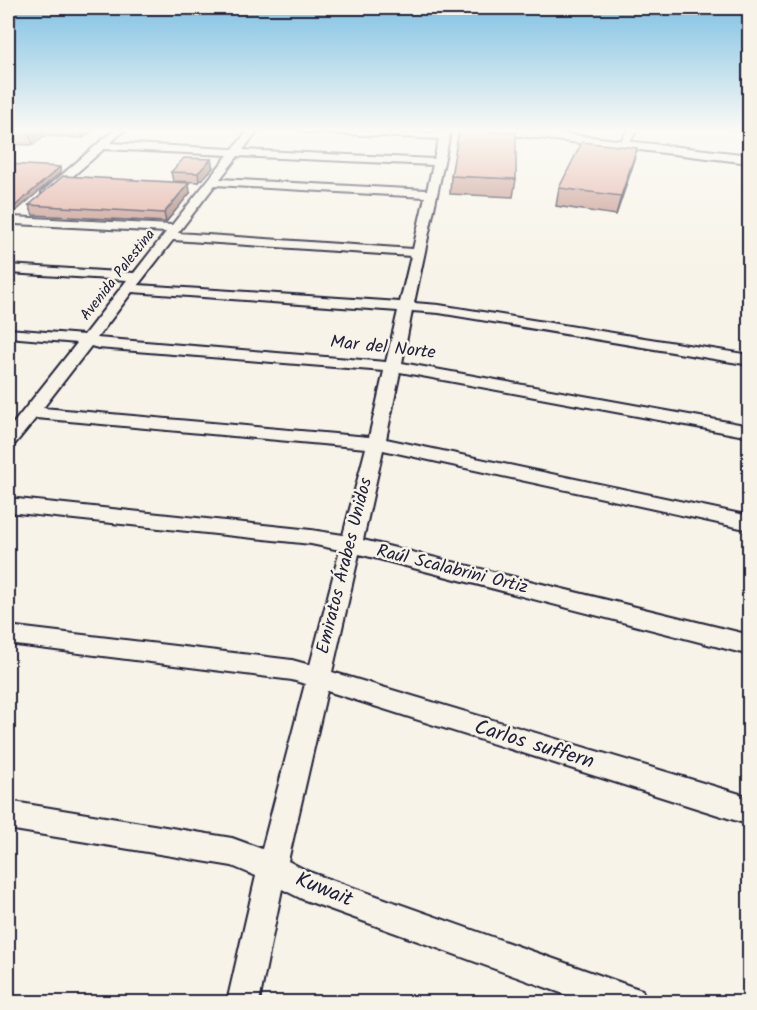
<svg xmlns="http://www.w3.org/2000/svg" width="757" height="1010" viewBox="0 0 757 1010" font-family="Kalam,sans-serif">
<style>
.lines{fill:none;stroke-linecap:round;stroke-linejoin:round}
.minor-casing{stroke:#22223b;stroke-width:4}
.major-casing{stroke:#22223b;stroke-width:4}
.path{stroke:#22223b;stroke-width:1.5;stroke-dasharray:3 2;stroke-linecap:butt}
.minor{fill:#f7f3e8;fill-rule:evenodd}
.major{fill:#f7f3e8;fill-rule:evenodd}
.wall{fill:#c08f84;stroke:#22223b;stroke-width:1.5}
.shaded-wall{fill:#9c746c;stroke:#22223b;stroke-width:1.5}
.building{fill:#dfa69a;stroke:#22223b;stroke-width:1.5}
.labels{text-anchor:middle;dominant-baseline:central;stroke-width:5;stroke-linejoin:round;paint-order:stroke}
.far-street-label{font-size:15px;fill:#22223b;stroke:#f7f3e8}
.street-label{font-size:18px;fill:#22223b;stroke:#f7f3e8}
.near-street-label{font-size:21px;fill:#22223b;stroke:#f7f3e8}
</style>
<rect width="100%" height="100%" fill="#f7f3e8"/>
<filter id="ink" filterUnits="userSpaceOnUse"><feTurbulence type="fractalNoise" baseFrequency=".0167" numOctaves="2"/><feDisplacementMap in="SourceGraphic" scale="12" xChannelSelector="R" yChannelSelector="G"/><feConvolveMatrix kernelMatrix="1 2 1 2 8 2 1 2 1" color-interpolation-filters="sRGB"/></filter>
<g filter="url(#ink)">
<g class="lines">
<defs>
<path id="minor" d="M115 129H126L110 143 233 149 249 129H259L243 150 434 159 439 139 307 132 302 129 440 133 441 129H451L414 303 439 305 750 355V365L439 313 412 311 402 363 750 426V437L400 372 386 439 750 516V530L383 450 363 540 750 635V655L359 554 332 672 750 797V825L327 691 288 861 309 872 630 986 642 990 646 1002H586L302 899 282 889 259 1002H227L256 876 232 866 8 829V801L232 838 262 849 305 684 292 680 8 644V626L292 660 310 665 340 550 311 544 8 512V498L311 530 343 535 366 448 36 418 14 445 8 447V430L77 343 8 337V329L84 335 127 280 8 273V265L134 273 166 232 16 224 12 223V217L172 225 228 155 104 149 50 196H42V192ZM238 156 433 165 427 190 220 179ZM215 185 425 197 413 249 178 233ZM173 240 411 256 400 302 138 285ZM132 292 398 311 386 362 97 338ZM91 346 98 348 384 371 369 437 43 408Z
M628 129H638L629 143H623L621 141Z
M733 129H750V133Z"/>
<path id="major" d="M481 129H520L750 155V163L487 132Z"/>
</defs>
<use href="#minor" class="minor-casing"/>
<use href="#major" class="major-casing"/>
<path class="path" d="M465 129 475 130"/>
<use href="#minor" class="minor"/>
<use href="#major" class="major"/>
</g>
<path class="wall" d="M8 129H94L83 138 44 136 33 145 8 144Z
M633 165 616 215 556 206 559 188Z
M213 168 199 182 173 181 171 172Z
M451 176 516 179 513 197 450 194Z
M190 193 166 222 33 215 29 205Z"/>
<path class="shaded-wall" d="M30 129H42L44 136 33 145 28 131Z
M80 129H94L83 138Z
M637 148 633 165 616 215 621 196Z
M211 159 213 168 199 182 198 173Z
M60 167 61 172 8 218V212Z
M189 183 190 193 166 222 164 213Z"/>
<path class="building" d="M8 129H30L28 131Z
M459 130 516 132V179L451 176Z
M582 142 637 148 621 196 559 188Z
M184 158 211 159 198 173 171 172Z
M8 164 60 167 8 212Z
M63 176 189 183 164 213 29 205Z"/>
</g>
<linearGradient id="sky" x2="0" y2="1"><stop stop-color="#80c1e4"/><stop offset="0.48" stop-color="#fbfaf5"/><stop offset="1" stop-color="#fbfaf5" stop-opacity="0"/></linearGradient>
<rect width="757" height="271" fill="url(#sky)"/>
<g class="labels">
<g class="far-street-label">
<text transform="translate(118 275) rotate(-52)">Avenida Palestina</text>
</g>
<g class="street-label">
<text transform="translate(383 348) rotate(6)">Mar del Norte</text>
<text transform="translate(345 566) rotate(-76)">Emiratos Árabes Unidos</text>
<text transform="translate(452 570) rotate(14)">Raúl Scalabrini Ortiz</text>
</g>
<g class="near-street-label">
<text transform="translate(534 745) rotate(17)">Carlos suffern</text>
<text transform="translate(324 890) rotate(22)">Kuwait</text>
</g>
</g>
<rect width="757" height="1010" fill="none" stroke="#f7f3e8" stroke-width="30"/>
<rect x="15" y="15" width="727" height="980" fill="none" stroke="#22223b" stroke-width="2" filter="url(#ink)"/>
</svg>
